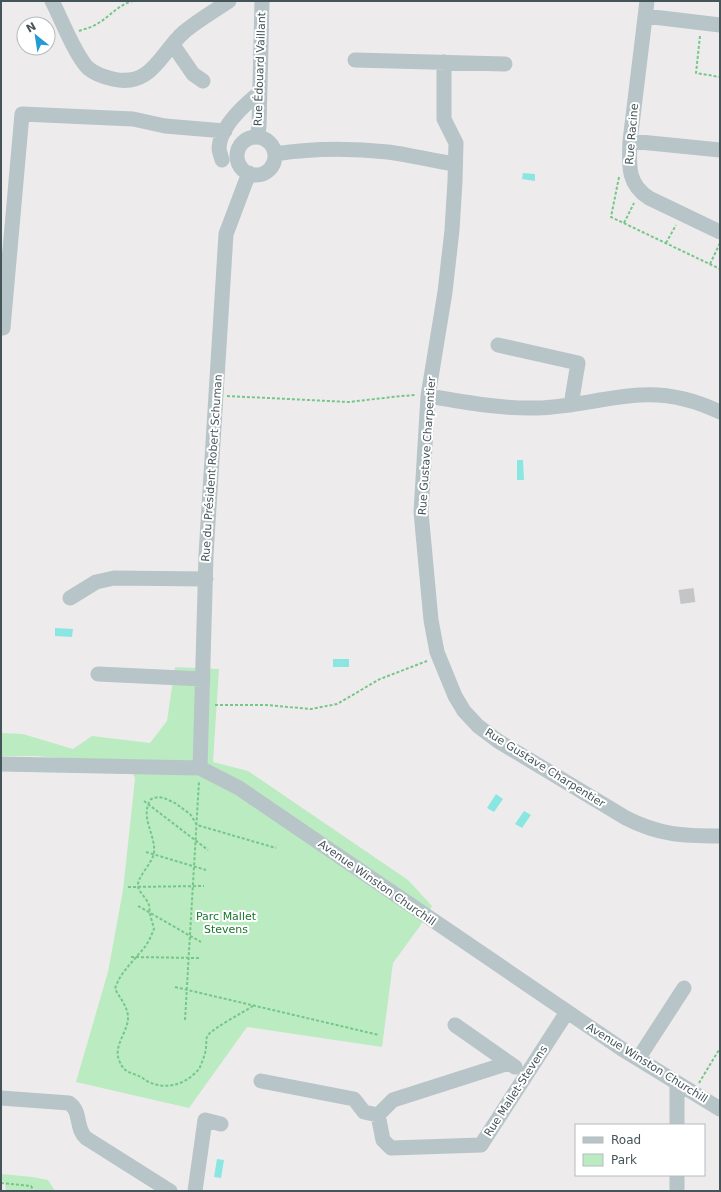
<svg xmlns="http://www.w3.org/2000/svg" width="721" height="1192" viewBox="0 0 721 1192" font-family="'DejaVu Sans',sans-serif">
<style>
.green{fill:#bbebc1}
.water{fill:#8ae6e1}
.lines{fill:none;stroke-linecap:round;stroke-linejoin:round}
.minor-tunnel{stroke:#c4c5c7;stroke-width:15;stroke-dasharray:15 8;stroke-linecap:butt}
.path{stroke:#75c789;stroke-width:2;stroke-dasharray:3 2;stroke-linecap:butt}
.minor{stroke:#b7c4c8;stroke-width:15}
.labels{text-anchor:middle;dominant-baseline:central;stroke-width:4;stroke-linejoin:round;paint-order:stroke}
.street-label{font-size:11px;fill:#455458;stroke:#fff}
.park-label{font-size:11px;fill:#1b7430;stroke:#fff}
</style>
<rect width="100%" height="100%" fill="#eeebec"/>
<path class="green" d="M175 667 219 669 213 762 248 771 408 880 432 906 420 926 393 963 382 1047 247 1027 189 1108 76 1082 108 972 123 890 135 779 130 763 35 756H1V733L23 734 73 749 92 736 150 743 167 721Z
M1 1174 32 1177 48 1180 55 1191H35L31 1185 34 1191H6L5 1183 1 1179Z"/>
<path class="water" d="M523 173 535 174V181L522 179Z
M517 460H523L524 480H517Z
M55 628 73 629 72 637 55 636Z
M333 659H349V667H333Z
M496 794 503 799 494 812 487 808Z
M524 811 531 815 522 828 515 824Z
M217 1159 224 1160 221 1178 214 1177Z"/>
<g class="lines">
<path class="minor-tunnel" d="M686 589 688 603"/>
<path class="path" d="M79 31C84 29 90 28 95 25 109 18 117 5 133 1
M700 36 696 73 720 77
M619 177 611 217 720 269
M624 223 634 203
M666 243 676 225
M710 264 720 243
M227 396 349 402 401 396 416 395
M215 705H266L311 709 337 704 380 679 427 661
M144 801 208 850
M146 852 206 870
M128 887 204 886
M138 906 201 942
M131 957 199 958
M175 987 379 1035
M253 1006C242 1013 215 1027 208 1035 205 1039 207 1043 206 1047 206 1053 202 1062 200 1067 199 1070 196 1072 194 1074 181 1087 159 1090 144 1079 133 1071 125 1076 119 1060 113 1045 129 1031 128 1016 127 1006 120 998 115 989 120 972 133 962 143 949 148 944 151 936 154 929 153 924 151 919 150 914 149 911 150 908 149 905 147 899 140 893 138 887 136 878 152 864 154 853 156 834 139 817 151 799L158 797 164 798 175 803 190 814 197 825 276 848
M185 1020 199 781
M699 1083 720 1048
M1 1183 31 1186 34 1191"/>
<path class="minor" d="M52 1C61 18 75 55 88 68 95 74 104 77 113 79 152 88 161 52 184 32 197 21 214 11 229 1
M647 1 630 141C629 165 627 184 649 198L720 232
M645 16 720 25
M173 45 193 74 203 81
M355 60 505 64
M444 62V119L456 143 455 181 452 230 445 292 428 396 421 512 431 620 437 652 455 696 464 711 478 726 498 741 626 818C659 835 683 836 720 836
M257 137 259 127 262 1
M237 156a19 19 0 1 1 38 0a19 19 0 1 1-38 0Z
M630 141 720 150
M275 154C313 148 350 148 388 152 411 155 433 161 455 164
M222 160C221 156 219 151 219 148 220 127 244 105 259 93
M3 328 22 114 133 119 165 126 225 131
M498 345 578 363 571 405
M428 396C465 402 500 409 537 408 572 407 606 397 640 395 668 393 695 400 720 412
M70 598 96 582 114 578 206 579
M98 674 203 679
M1 764 200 768 239 788 622 1049 720 1109
M200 768 206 555 226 234 249 173
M455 1025 515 1067
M638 1059 684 988
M261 1081 354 1099 364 1112 378 1115 393 1100 509 1063
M677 1083V1125
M1 1098 69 1103C82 1112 75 1128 86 1138L170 1191
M378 1115 383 1140 391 1148 481 1145 567 1012
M677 1175V1191
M195 1191 205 1120 221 1124"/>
</g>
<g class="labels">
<g class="street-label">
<text transform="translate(260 69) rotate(-88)">Rue Édouard Vaillant</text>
<text transform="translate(632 134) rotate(-85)">Rue Racine</text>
<text transform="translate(427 446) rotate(-86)">Rue Gustave Charpentier</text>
<text transform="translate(212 468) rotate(-86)">Rue du Président Robert Schuman</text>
<text transform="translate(545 768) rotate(32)">Rue Gustave Charpentier</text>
<text transform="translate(377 883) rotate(35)">Avenue Winston Churchill</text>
<text transform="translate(647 1063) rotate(32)">Avenue Winston Churchill</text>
<text transform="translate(516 1091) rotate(-57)">Rue Mallet-Stevens</text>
</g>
<g class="park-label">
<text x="226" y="916">Parc Mallet<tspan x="226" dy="13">Stevens</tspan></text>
</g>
</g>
<rect width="721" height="1192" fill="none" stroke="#455458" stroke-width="4"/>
<rect x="575" y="1124" width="130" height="52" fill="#ffffff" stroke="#b5bbbc"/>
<rect x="583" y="1137" width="20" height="6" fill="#b7c4c8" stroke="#b5bbbc"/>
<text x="611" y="1144" font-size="12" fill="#455458">Road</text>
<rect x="583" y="1154" width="20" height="12" fill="#bbebc1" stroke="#b5bbbc"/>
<text x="611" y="1164" font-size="12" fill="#455458">Park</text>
<g transform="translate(36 36) rotate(330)"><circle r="19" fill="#ffffff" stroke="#b5bbbc"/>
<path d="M0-3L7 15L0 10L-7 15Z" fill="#229cd2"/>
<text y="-6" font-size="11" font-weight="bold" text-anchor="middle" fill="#455458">N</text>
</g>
</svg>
